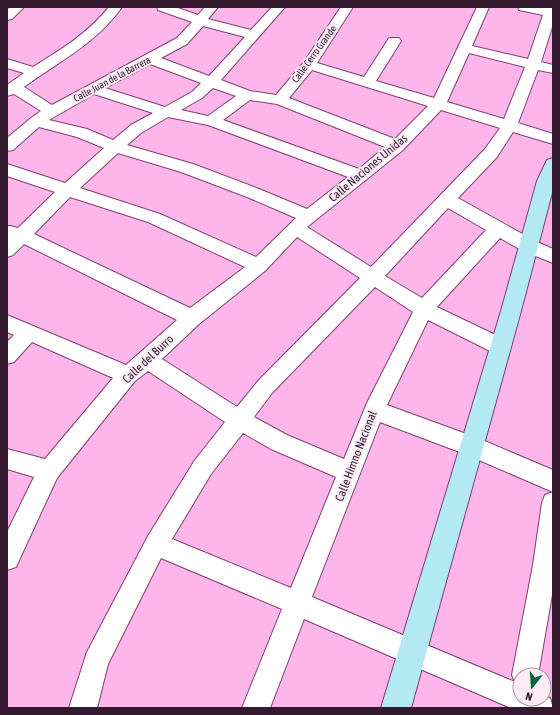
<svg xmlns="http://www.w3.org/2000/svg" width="560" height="715" viewBox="0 0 560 715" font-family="'Asap Condensed',sans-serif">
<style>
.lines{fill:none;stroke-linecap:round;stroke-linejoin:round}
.street-casing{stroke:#7f4070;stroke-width:2}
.secondary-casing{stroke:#7f4070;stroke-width:2}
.street{fill:#fff;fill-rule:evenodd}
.secondary{fill:#b3e9f3;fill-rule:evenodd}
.labels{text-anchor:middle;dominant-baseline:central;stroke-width:4;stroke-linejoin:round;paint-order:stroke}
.far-street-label{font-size:10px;fill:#351a2f;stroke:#fbecf6}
.street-label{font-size:12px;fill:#351a2f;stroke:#fbecf6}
</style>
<rect width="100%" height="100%" fill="#feb5e9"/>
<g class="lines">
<defs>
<path id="street" d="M10 7H24L12 19 7 20V10Z
M109 7H122C97 43 58 62 24 87L52 105 177 38 192 22 158 10 157 7H175L198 15 205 7H218L208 19 251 30 272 7H285L221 80 250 91 276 95 304 62 341 7H353L317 63 364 77 389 38H399L401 41 376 81 434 98 477 7H489L472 46 528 59 543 15 519 10 518 7 545 8 553 7V24L541 62 553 65V73L538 70 518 123 553 134V144L513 132 497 157 458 198 535 241 553 249V263L523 251 500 238 437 307 508 341 511 347 508 353 501 355 494 353 428 320 387 405 480 439 553 470V492L465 454 380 422 312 597 515 682 512 675 533 565 542 503 545 495 553 492V589L538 675H520V699H544V696L550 698 553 708H511L304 619 270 708H242L282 609 161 558 108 664 97 708H69L87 652 148 536 195 460 225 422 148 371 135 381 57 478 16 567 7 570V532L34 477 7 469V449L45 459 113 378 32 342 14 362 7 364V342L14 335 7 332V315L126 365 177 320 24 244 13 255 7 257 8 238 7 226H10L18 228 55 192 7 176V164L65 183 104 148 77 137 39 127 13 150 7 151V138L31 118 41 111 14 94 7 96V85L24 73 7 68V59L33 67C62 49 87 34 109 7ZM203 26 245 37 209 76 161 58 187 44ZM469 53 525 67 504 119 447 102ZM150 64 201 83 192 92 165 107 105 88ZM312 70 428 106 395 139 289 98ZM213 88 236 96 208 116 181 110 202 98ZM94 94 153 113 131 125 113 140 87 129 49 120ZM250 100 277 104 385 147 359 169 223 120ZM441 110 500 128 485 149 371 267 307 227 403 150ZM168 117 208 125 348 177 307 209 259 189 193 164 127 145 141 133ZM118 153 181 172 247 197 296 218 256 257 160 214 80 188ZM70 197 148 222 245 267 190 308 34 234ZM448 208 486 230 422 298 385 276ZM297 237 360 278 258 381 237 407 162 359 199 324 265 271ZM375 287 413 312 367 403 344 459 287 435 254 417 272 393ZM243 433 271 449 336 477 291 588 172 539 211 474Z"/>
<path id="secondary" d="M553 158V189L521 311 411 708H381L501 311 537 181 547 160Z"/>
</defs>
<use href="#street" class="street-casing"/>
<use href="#secondary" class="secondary-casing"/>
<use href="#street" class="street"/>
<use href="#secondary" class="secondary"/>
</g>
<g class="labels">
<g class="far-street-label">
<text transform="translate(314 54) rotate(-54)">Calle Cerro Grande</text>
<text transform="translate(112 79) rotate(-28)">Calle Juan de la Barrera</text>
</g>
<g class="street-label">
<text transform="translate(368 168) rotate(-40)">Calle Naciones Unidas</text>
<text transform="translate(148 359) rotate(-43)">Calle del Burro</text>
<text transform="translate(356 456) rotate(-69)">Calle Himno Nacional</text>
</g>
</g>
<rect width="560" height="715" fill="none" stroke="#351a2f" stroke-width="16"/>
<g transform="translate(532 687) rotate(197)"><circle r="19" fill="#fbecf6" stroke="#ac98a6"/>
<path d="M0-3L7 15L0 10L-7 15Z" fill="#00673d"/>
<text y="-6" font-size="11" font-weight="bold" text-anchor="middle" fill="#351a2f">N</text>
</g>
</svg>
